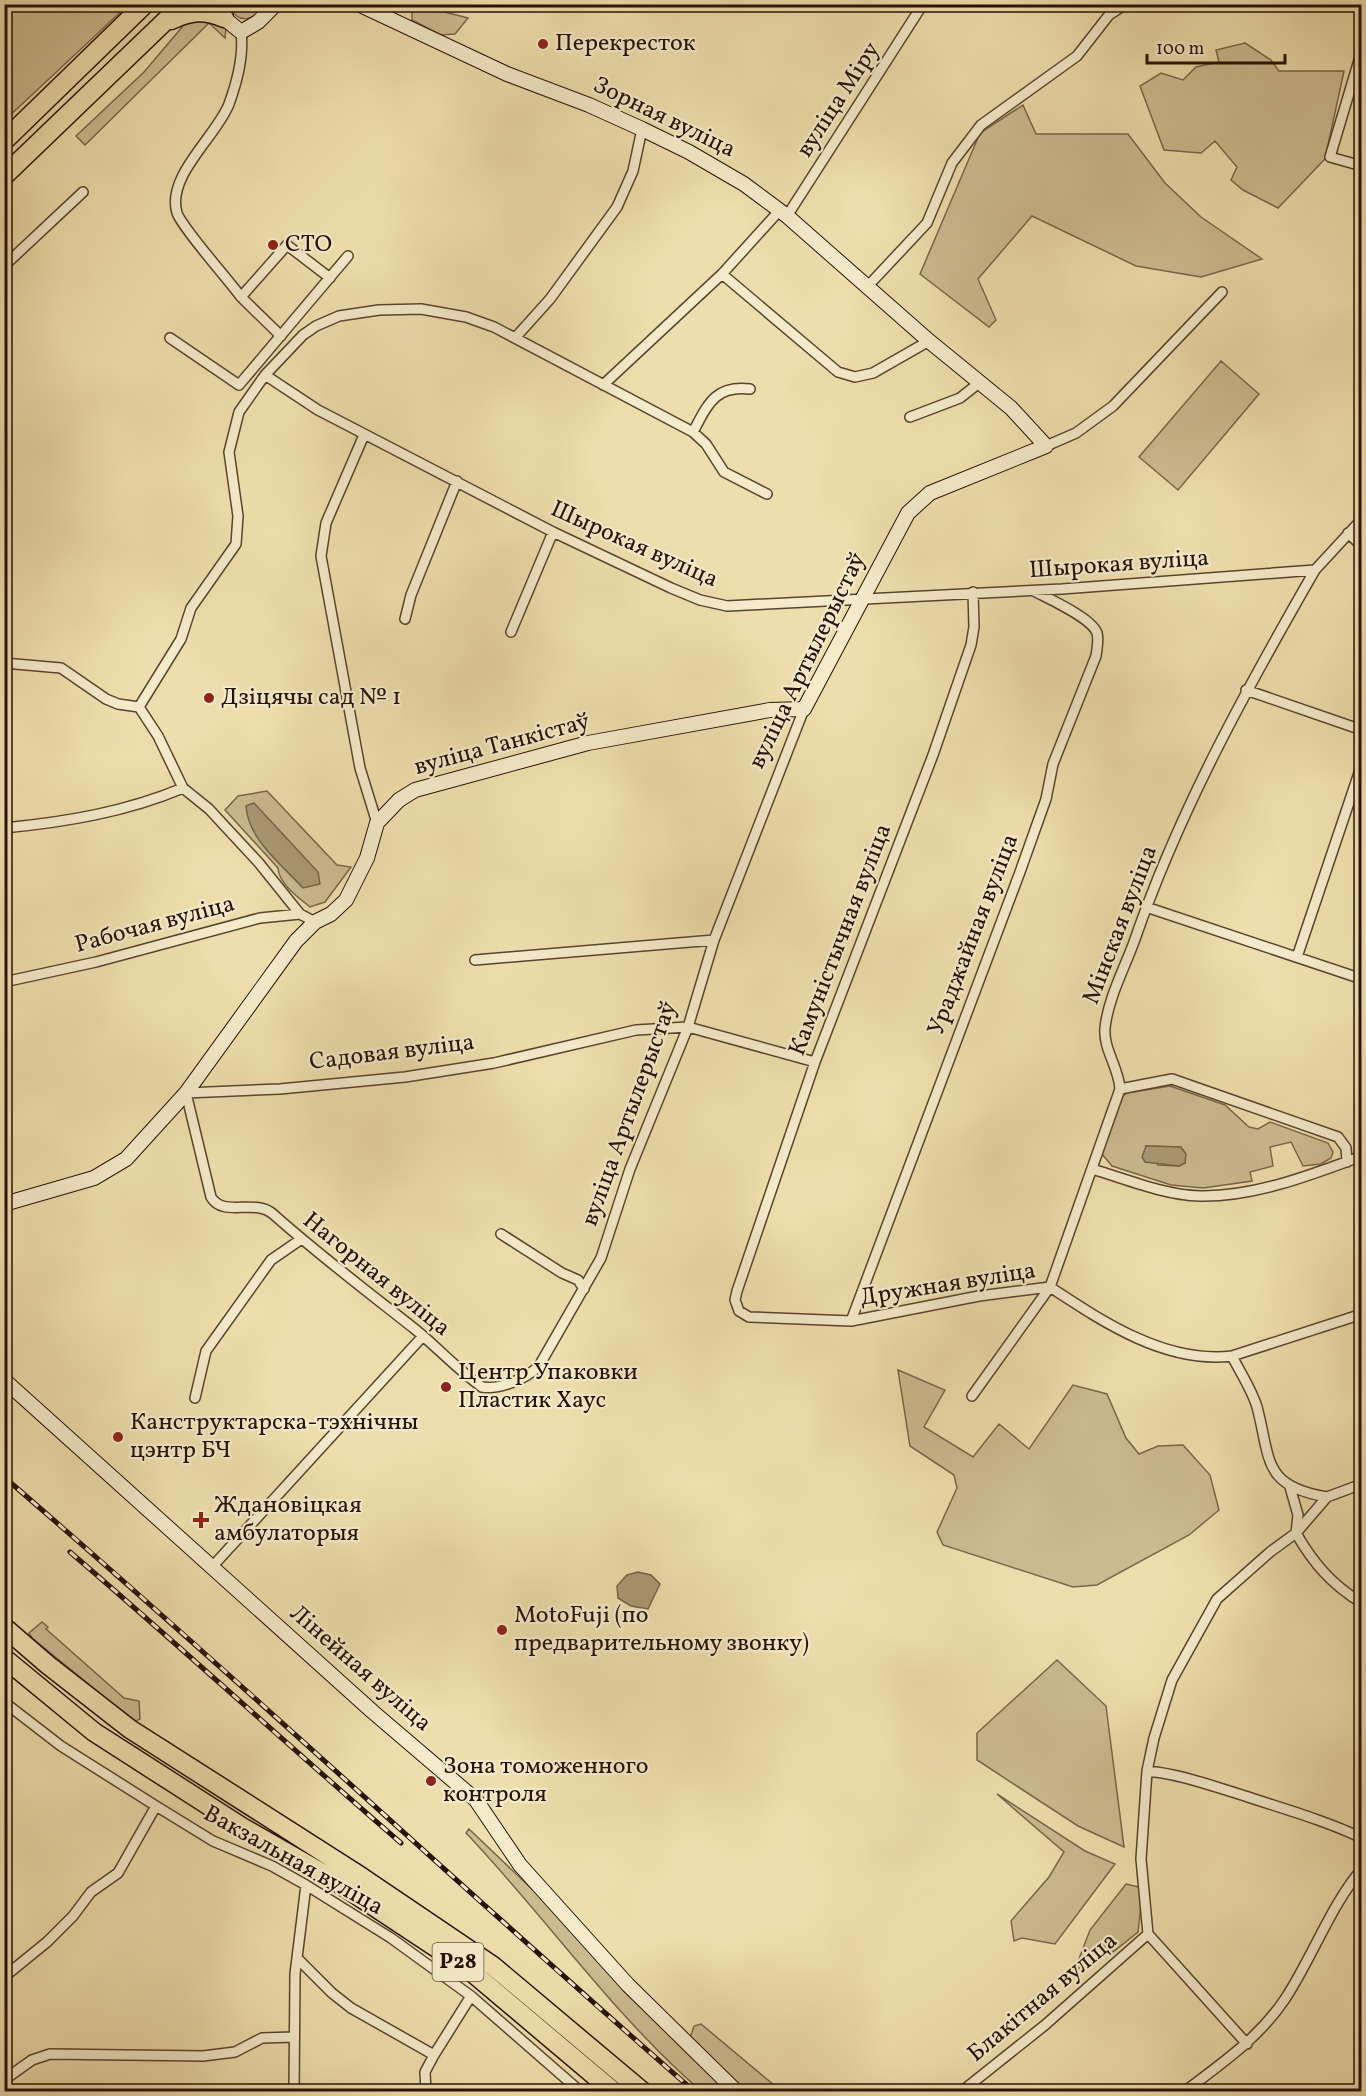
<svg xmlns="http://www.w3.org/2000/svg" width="1366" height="2096" viewBox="0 0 1366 2096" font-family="Vollkorn,serif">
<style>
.green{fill:#cdbb90;stroke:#7a664a;stroke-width:1.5;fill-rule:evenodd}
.water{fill:#ab9974;stroke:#766347;stroke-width:1.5}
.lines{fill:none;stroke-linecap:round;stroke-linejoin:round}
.street-casing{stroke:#58452e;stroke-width:12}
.secondary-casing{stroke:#261204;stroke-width:16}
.highway-casing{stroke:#261204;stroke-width:21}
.street{stroke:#f5eaca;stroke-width:9}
.secondary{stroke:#f5eaca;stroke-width:14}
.highway{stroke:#efdead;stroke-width:18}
.rail-casing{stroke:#261204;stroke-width:5}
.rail{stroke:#f5eaca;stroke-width:3;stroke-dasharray:9;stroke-linecap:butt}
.poi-dot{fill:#8f2418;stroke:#f5eaca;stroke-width:2}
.labels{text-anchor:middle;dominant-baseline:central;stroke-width:4.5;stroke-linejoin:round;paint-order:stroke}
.shield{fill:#f5eaca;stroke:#64533f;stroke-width:1.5}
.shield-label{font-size:22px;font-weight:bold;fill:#261204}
.poi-label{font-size:24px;fill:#261204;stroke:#f5eaca;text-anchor:start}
.street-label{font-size:24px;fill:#261204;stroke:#f5eaca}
</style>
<rect width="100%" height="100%" fill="#efdead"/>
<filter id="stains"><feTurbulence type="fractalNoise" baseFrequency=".00333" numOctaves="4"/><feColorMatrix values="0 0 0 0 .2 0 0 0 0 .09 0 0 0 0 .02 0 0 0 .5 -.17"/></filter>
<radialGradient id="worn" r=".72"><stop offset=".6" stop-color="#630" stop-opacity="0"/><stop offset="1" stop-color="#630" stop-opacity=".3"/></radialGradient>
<path class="green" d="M5 4H128V5L5 120Z
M228 5H270C254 17 241 29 228 5Z
M421 6 468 18 455 34 441 35 412 20V10Z
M201 15 226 27 225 38 209 23 85 145 76 136 144 72 189 19Z
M1245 43 1271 60 1279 71H1344L1325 159 1278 208 1243 190 1231 180 1237 167 1215 141 1201 153 1164 150 1140 86 1161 73 1183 80 1196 67 1219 62 1216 50Z
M1023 105 1036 134H1128L1165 183 1201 217 1262 259 1201 277 1136 266 1032 216 978 279 996 320 989 327 920 274 980 133Z
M1221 361 1259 394 1178 490 1139 457Z
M267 791 337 865 351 867 325 902 310 907C298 897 279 884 278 868L225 810 238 796Z
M1170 1086 1225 1105 1249 1127 1258 1129 1270 1122 1328 1143 1333 1152 1331 1158 1321 1164 1303 1166 1291 1142 1270 1147 1273 1166 1250 1172 1252 1181 1203 1188 1171 1185 1112 1166 1101 1153 1122 1097 1127 1093ZM1146 1146 1181 1147 1185 1163 1179 1166 1158 1165Z
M898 1370 945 1390 924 1427 973 1457 999 1424 1029 1449 1073 1385 1107 1394 1126 1438 1139 1454 1158 1446 1183 1445 1210 1475 1219 1510 1189 1535 1097 1585 1073 1587 943 1545 937 1532 957 1488 954 1475 910 1446Z
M42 1622 48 1627 46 1629 124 1698 139 1701 140 1719 136 1721 124 1713 32 1638 29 1633Z
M1057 1660 1106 1706 1124 1847 1078 1826 977 1760V1733Z
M997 1794 1085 1851 1115 1864 1055 1944 1022 1938 1014 1941 1011 1921 1049 1877 1064 1852Z
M469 1829 600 1954 737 2091H701C614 2016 545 1916 466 1833Z
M1126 1884 1143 1888 1138 1932 1113 1952 1099 1943 1072 1977 1090 1930Z
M701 2024 781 2091H745L690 2038 694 2026Z"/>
<path class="water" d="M254 803 318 872 320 884 303 888C281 864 248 839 246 806Z
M1146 1146 1181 1147 1186 1154 1185 1163 1179 1166 1145 1162 1142 1157Z
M638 1572 651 1575 660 1584 648 1609 631 1606 618 1598 617 1586 627 1575Z"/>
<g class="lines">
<defs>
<path id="street" d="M1109 15 1126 4
M1362 50 1330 157 1362 166
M787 216 923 4
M4 266 83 192
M722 274 838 372 855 377 873 373 929 341
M867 287 927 223 952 163 981 125 1077 56 1109 15 1111 4
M241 297C228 279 183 229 177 213 166 176 216 137 229 104 237 82 244 55 241 32
M281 336 241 297 287 245 330 278
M170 338 239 385 348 256
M515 338 550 299 617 207 633 171 642 129
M265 375 318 410 553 532 671 588 700 600 727 606 1062 589 1315 570 1362 519
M603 385 722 274 780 210
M910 417 960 398 979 383
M693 432C708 404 715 385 750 389
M364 435 326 523 321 556 360 768 377 823
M1046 446 1076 433 1113 406 1222 292
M1348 533 1362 546
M973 592 974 627 971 645 933 755 815 1062 737 1291 735 1300 739 1311 749 1317 851 1321 979 1296 1050 1287C1103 1322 1166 1364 1232 1356 1240 1372 1252 1390 1257 1407 1271 1460 1262 1486 1327 1497
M405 619 411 595 457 481
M511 632 553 532
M4 663 61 668 106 699 118 704 139 707
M1246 690 1362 730
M139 707 181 639 191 608 236 544 238 516 229 452 239 412 265 375 303 335 316 326 339 316 379 310 421 309 466 317 494 327 693 432 706 444 724 472 767 494
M139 707 158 736 183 788 209 809 259 863 300 914
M804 709 714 940 688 1027 630 1169 601 1258 539 1366C526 1379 499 1390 482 1387 458 1370 438 1348 416 1330 368 1292 319 1255 273 1214 255 1198 223 1218 211 1197L186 1093 280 1089 405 1077 494 1063 636 1030 688 1027 815 1062
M4 828C66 822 126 812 183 788
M1146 907 1362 979
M1297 957 1362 764
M475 960 714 940
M4 982 96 962 260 918 300 914 315 922
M1120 1089 1172 1079 1338 1137 1346 1148 1347 1162
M1092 1169C1126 1179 1163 1195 1200 1196 1254 1197 1311 1175 1362 1156
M501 1234 562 1273 578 1280 584 1289
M851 1321 1020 872 1046 799 1053 764 1096 656C1097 648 1099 640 1097 633 1092 618 1049 599 1034 591
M1232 1356 1362 1314
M972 1396 1050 1287 1120 1089C1119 1068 1103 1049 1105 1028 1108 999 1124 969 1134 942 1179 811 1246 690 1315 570
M195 1398 206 1351 271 1260 300 1240
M1290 1487 1298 1515 1296 1533
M1296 1533C1313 1563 1332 1585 1362 1603
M212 1567 423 1336
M4 1702 61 1746 156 1806 213 1841 272 1866 306 1885 391 1938 471 1996 581 2092
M1147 1771C1181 1774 1212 1786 1245 1796 1284 1809 1324 1820 1362 1838
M298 1959 332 1993 351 2008 434 2055 425 2072 426 2092
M4 1977 47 1942 73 1916 91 1892 118 1873 156 1806
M1247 2044 1148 1934 1141 1859 1147 1771 1154 1738 1172 1680 1217 1599 1270 1552 1296 1533 1327 1497 1362 1484
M434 2055 471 1996
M4 2080 32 2060 50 2054 203 2056 235 2052 262 2038 294 2037
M294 2092 295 1974 306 1885
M961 2092 1045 2025 1148 1934
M1184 2092C1222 2063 1259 2038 1285 1999 1311 1960 1332 1903 1362 1869"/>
<path id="secondary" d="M224 18 241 32 258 22 276 4
M4 1204 94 1178 126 1159 186 1093 296 941 315 922 331 914 346 900 367 858 377 823 399 800 415 790 588 743 770 710 804 709 908 513 930 493 1046 446 1011 408 929 341 787 216 744 184 689 152 642 129 589 105 507 74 358 4
M4 1380 373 1712 476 1800 520 1865 628 1985 737 2092"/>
<path id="highway" d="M171 20C190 11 204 9 224 18
M4 141 145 4
M4 176 183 4
M4 1627 48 1665 130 1729 354 1872 493 1966 643 2092
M4 1658 94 1732 242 1827 331 1878 467 1968 614 2092"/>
</defs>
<use href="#street" class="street-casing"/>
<use href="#secondary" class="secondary-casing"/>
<use href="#highway" class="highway-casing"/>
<use href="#street" class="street"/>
<use href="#secondary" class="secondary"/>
<use href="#highway" class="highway"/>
<defs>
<path id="rail" d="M4 1477C238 1678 462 1889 695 2092
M70 1552C182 1648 290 1747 401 1843"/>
</defs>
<use href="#rail" class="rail-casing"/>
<use href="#rail" class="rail"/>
</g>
<g class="poi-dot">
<circle cx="543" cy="44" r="6"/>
<circle cx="273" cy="245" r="6"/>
<circle cx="209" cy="698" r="6"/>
<circle cx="446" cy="1387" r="6"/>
<circle cx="118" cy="1437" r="6"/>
<path d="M198 1511h6v6h6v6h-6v6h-6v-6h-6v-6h6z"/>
<circle cx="502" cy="1630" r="6"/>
<circle cx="431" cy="1781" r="6"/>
</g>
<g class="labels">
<rect class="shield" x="432.5" y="1943" width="51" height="38" rx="4.5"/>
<g class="shield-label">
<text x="458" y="1962">Р28</text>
</g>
<g class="poi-label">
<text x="555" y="44">Перекресток</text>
<text x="285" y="245">СТО</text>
<text x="221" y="698">Дзіцячы сад № 1</text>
<text x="458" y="1373">Центр Упаковки<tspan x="458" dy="28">Пластик Хаус</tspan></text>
<text x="130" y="1423">Канструктарска-тэхнічны<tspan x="130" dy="28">цэнтр БЧ</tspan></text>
<text x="214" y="1506">Ждановіцкая<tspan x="214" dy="28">амбулаторыя</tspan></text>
<text x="514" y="1616">MotoFuji (по<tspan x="514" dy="28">предварительному звонку)</tspan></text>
<text x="443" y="1767">Зона томоженного<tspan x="443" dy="28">контроля</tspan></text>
</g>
<g class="street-label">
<text transform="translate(839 100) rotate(-57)">вуліца Міру</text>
<text transform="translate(664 118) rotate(26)">Зорная вуліца</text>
<text transform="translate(634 545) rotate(24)">Шырокая вуліца</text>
<text transform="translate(1119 565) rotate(-4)">Шырокая вуліца</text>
<text transform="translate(808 661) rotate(-64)">вуліца Артылерыстаў</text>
<text transform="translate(502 745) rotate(-15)">вуліца Танкістаў</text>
<text transform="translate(155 925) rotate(-15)">Рабочая вуліца</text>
<text transform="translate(1121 925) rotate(-69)">Мінская вуліца</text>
<text transform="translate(974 935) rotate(-69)">Ураджайная вуліца</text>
<text transform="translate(841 940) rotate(-69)">Камуністычная вуліца</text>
<text transform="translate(392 1053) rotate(-7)">Садовая вуліца</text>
<text transform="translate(630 1114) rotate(-70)">вуліца Артылерыстаў</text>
<text transform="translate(376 1275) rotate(39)">Нагорная вуліца</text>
<text transform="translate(948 1285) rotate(-9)">Дружная вуліца</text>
<text transform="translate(360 1669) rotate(41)">Лінейная вуліца</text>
<text transform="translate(293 1861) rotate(29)">Вакзальная вуліца</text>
<text transform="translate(1043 1998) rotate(-40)">Блакітная вуліца</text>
</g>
</g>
<rect width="1366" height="2096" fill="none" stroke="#efdead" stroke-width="24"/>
<rect x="6" y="6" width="1354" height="2084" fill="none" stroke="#261204" stroke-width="3"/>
<rect x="12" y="12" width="1342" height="2072" fill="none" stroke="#261204" stroke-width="1.5"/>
<path d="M1147 54v9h138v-9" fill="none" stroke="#261204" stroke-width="3"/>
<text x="1156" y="54" font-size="18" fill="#261204" stroke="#f5eaca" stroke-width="4.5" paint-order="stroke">100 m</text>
<rect width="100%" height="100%" filter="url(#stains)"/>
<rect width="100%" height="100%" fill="url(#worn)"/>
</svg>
